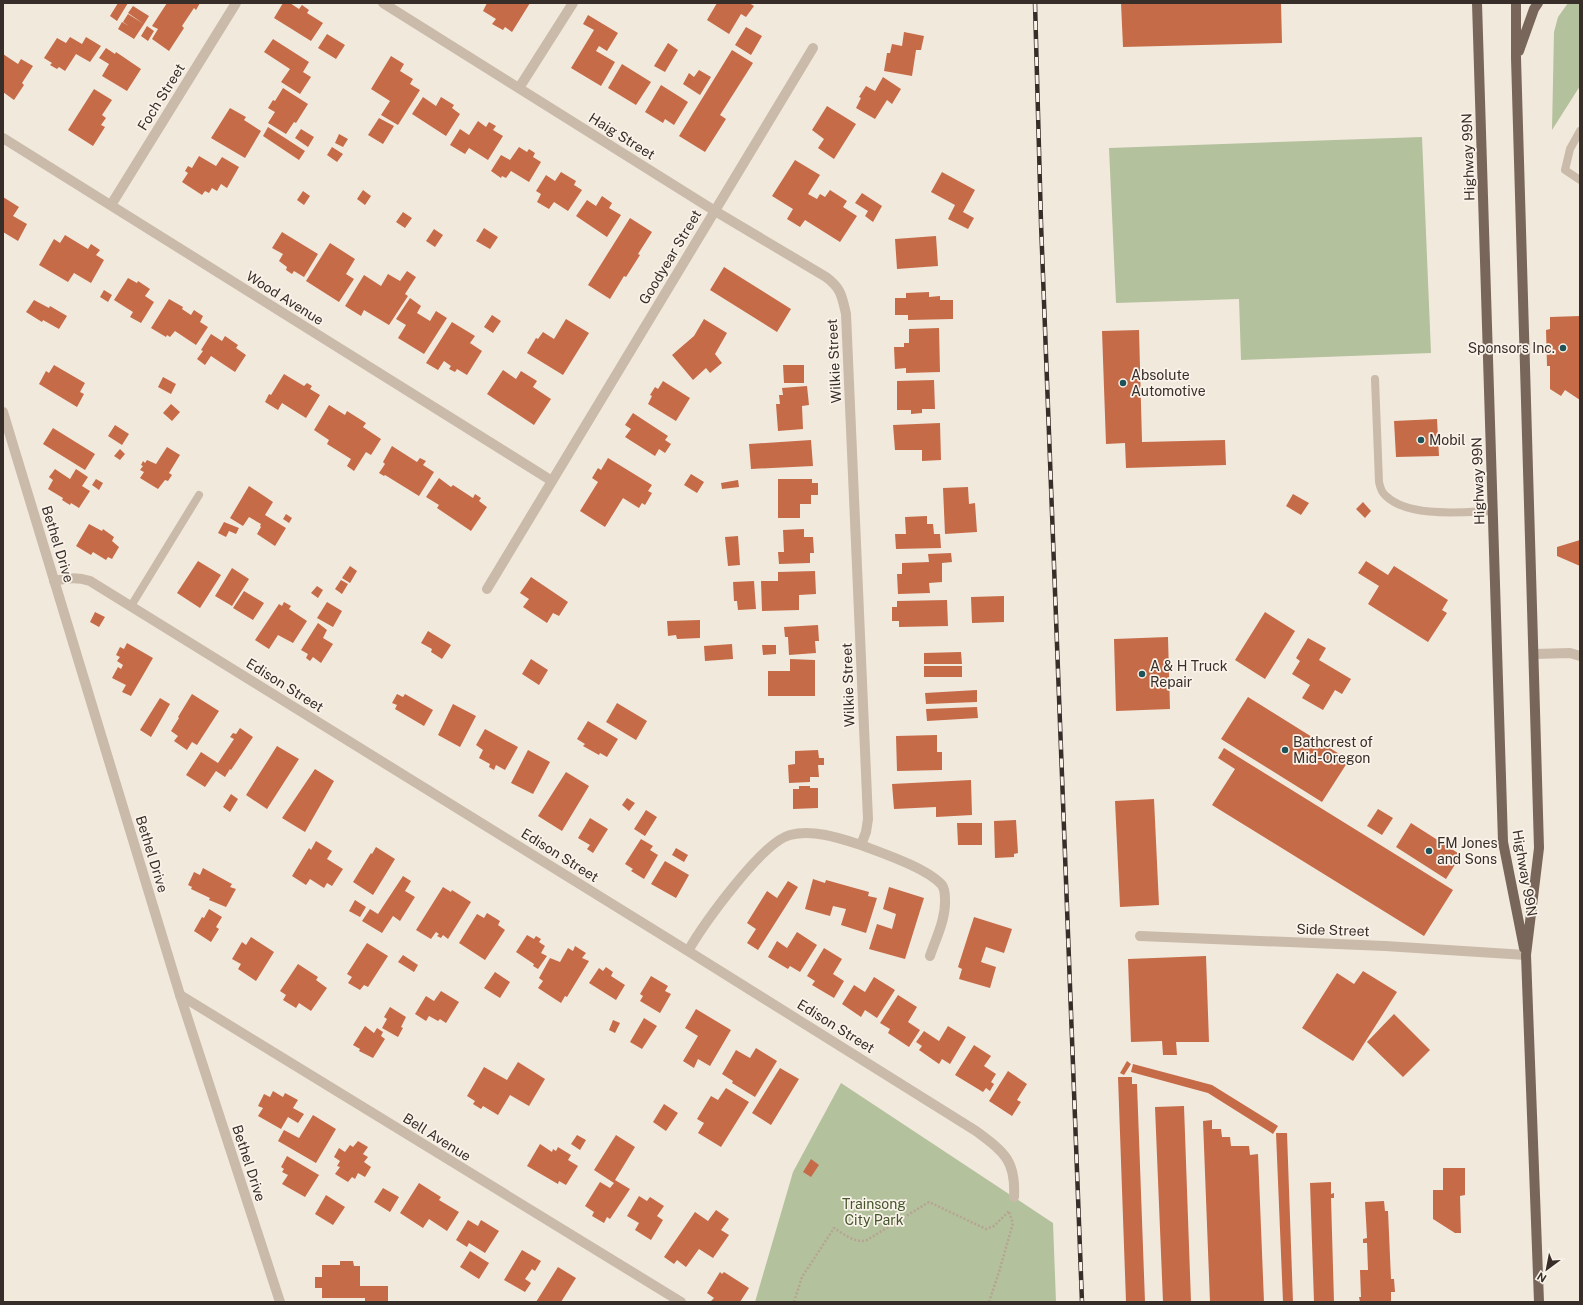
<svg xmlns="http://www.w3.org/2000/svg" width="1583" height="1305" viewBox="0 0 1583 1305" font-family="'Public Sans',sans-serif">
<style>
.green{fill:#b4c19d}
.building{fill:#c56b48}
.lines{fill:none;stroke-linecap:round;stroke-linejoin:round}
.path{stroke:#b6a493;stroke-width:2.5;stroke-dasharray:2 2;stroke-linecap:butt}
.service{stroke:#cabaa9;stroke-width:8}
.minor{stroke:#cabaa9;stroke-width:10}
.tertiary{stroke:#cabaa9;stroke-width:10}
.primary{stroke:#79665a;stroke-width:10}
.rail-casing{stroke:#382e29;stroke-width:4.5}
.rail{stroke:#faf3ea;stroke-width:3;stroke-dasharray:9;stroke-linecap:butt}
.poi-dot{fill:#1e5359;stroke:#faf3ea;stroke-width:1.5}
.labels{text-anchor:middle;dominant-baseline:central;stroke-width:3.5;stroke-linejoin:round;paint-order:stroke}
.street-label{font-size:14px;fill:#382e29;stroke:#faf3ea}
.poi-label{font-size:14px;fill:#382e29;stroke:#faf3ea;text-anchor:start}
.park-label{font-size:14px;fill:#45562d;stroke:#faf3ea}
</style>
<rect width="100%" height="100%" fill="#f2e9dd"/>
<path class="green" d="M1568 3H1580V86L1552 130 1554 32 1558 17Z
M1422 137 1431 353 1241 360 1239 299 1116 303 1109 148Z
M841 1083 1053 1223 1056 1302H755L793 1172Z"/>
<path class="building" d="M118 3H128L117 21 110 16Z
M167 3H200L196 10 194 8 182 26 184 28 169 51 152 39 158 29 152 26Z
M283 3H290L299 9 302 5 309 10 307 13 323 23 311 41 274 18Z
M487 3H530L512 32 505 27 503 30 492 24 496 19 483 11Z
M717 3H749L754 6 746 17 741 14 729 34 707 20Z
M1121 3H1281L1282 43 1123 47Z
M133 6 149 16 144 24 128 13Z
M128 14 144 24 134 39 118 29 122 22 129 26 123 22Z
M588 15 618 33 607 51 599 46 596 51 615 62 601 86 571 68 594 30 583 24Z
M147 26 154 31 148 41 141 36Z
M746 27 762 36 751 55 735 45Z
M904 32 924 36 921 50H916L912 76 884 71 887 53H890L892 44 902 46Z
M327 34 345 45 336 59 318 48Z
M70 37 82 44 86 37 101 46 90 62 76 54 65 71 59 67 57 69 50 65 52 63 44 58 57 38 66 43Z
M273 39 309 62 303 72 311 77 300 94 281 82 290 69 264 52Z
M668 43 678 50 665 72 654 66Z
M106 48 115 54 116 52 141 69 127 91 102 76 109 64 99 58Z
M732 50 753 63 720 115 726 119 705 152 679 136Z
M3 54 18 64 21 59 33 66 22 83 24 85 14 100 3 92Z
M391 56 404 64 400 71 413 79 410 84 420 90 398 125 381 115 390 101 371 89Z
M622 64 651 82 636 105 608 88Z
M699 70 711 77 700 95 683 84 689 73 694 77Z
M883 77 901 89 892 104 887 100 875 119 856 108 861 98 859 97 866 86 875 91Z
M661 85 688 102 674 125 665 119 663 123 645 112Z
M283 88 308 104 296 123 294 122 286 134 268 123 275 112 268 108 273 100 275 101Z
M94 89 112 100 102 115 106 118 101 125 105 127 93 146 68 130Z
M423 97 436 106 441 97 454 105 452 108 460 114 446 136 412 114Z
M827 106 856 124 834 159 818 148 824 139 812 130Z
M230 108 246 117 244 120 261 131 245 158 211 138Z
M379 118 394 126 383 144 368 135Z
M478 121 486 127 489 122 496 126 493 130 503 136 488 160 469 148 465 154 450 145 460 129 469 135Z
M268 127 305 151 299 160 263 136Z
M301 129 314 137 308 147 295 138Z
M339 134 348 139 343 147 335 143Z
M332 147 343 154 337 162 327 155Z
M519 147 527 152 529 149 535 153 533 157 541 162 529 182 511 171 506 178 502 176 501 178 491 171 501 155 510 160Z
M199 156 216 166 222 157 239 167 227 188 221 184 217 191 212 188 209 193 205 191 202 195 182 182 188 173 185 171 188 166 192 168Z
M795 160 820 175 808 194 817 199 820 194 825 197 830 190 847 201 843 207 857 216 840 242 805 220 800 227 787 219 793 209 772 196Z
M561 172 576 181 574 185 582 190 568 211 554 202 549 209 537 202 541 194 536 191 546 175 555 181Z
M942 172 975 190 963 212 974 218 968 229 948 219 955 205 931 192Z
M363 190 371 196 365 205 357 199Z
M303 191 310 196 304 205 297 200Z
M862 193 882 206 873 222 865 216 868 211 855 203Z
M602 196 612 203 609 208 621 215 607 237 576 216 587 200 596 206Z
M3 197 19 207 13 216 27 224 18 241 3 232Z
M403 212 412 218 405 228 396 222Z
M630 218 652 232 638 254 640 255 626 277 624 276 610 299 588 285Z
M484 228 498 237 490 249 476 241Z
M434 229 443 235 435 247 426 241Z
M282 232 318 254 304 277 294 271 292 274 286 270 287 267 279 261 283 254 272 248Z
M65 235 88 249 91 244 100 250 96 255 104 260 91 283 74 273 68 282 39 265 54 239 60 243Z
M936 236 938 266 897 269 895 239Z
M330 243 355 259 346 274 354 279 339 302 306 281Z
M724 267 791 309 777 332 710 290Z
M407 271 416 277 405 294 408 296 389 325 364 310 361 316 345 306 364 275 381 286 388 274 400 281Z
M128 278 137 283 138 281 150 289 145 296 154 302 141 323 130 317 133 312 114 300Z
M104 290 112 295 108 302 100 297Z
M929 292V297L940 296V300H953V319L908 320V315H895V298H906V293Z
M410 298 421 306 417 313 430 321 436 311 447 318 424 354 398 338 406 325 396 319Z
M169 299 183 307 182 309 191 315 194 310 203 316 200 322 208 327 196 345 175 331 170 337 167 335 166 337 151 328Z
M34 300 49 308 50 306 67 316 59 329 43 320 42 322 26 312Z
M492 315 501 321 493 333 484 327Z
M1580 316V400L1565 390 1561 396 1550 389V366H1547L1546 330 1550 329V317Z
M566 319 589 333 563 375 527 353 536 338 538 339 543 332 554 339Z
M704 319 727 333 715 354 722 363 710 373 706 368 693 380 672 355 694 336Z
M452 322 475 336 470 343 482 351 467 375 457 369 455 372 449 369 451 366 444 361 438 370 426 363Z
M939 328 940 372 906 373V368L895 369 894 347H904V343H909V329Z
M1139 330 1142 442 1225 440 1226 465 1126 468 1125 443 1106 444 1102 331Z
M211 334 222 341 225 336 238 345 236 348 246 355 235 372 211 356 205 365 197 359 203 351 201 350Z
M54 365 85 383 80 392 84 394 77 407 39 384 46 371 49 373Z
M783 365H804V383H784Z
M503 370 516 379 521 371 537 381 533 387 551 399 534 425 487 394Z
M284 374 304 386 307 383 312 386 310 389 320 395 306 418 282 403 278 410 265 402 269 394 271 395Z
M163 377 176 384 171 394 158 387Z
M934 380 935 409H922V413L911 414V410H897V381Z
M663 381 690 398 676 421 648 404 652 396 650 395 655 387 658 389Z
M807 386 809 405 802 406 803 429 778 431 776 404H780L779 395H783L782 388Z
M171 404 180 412 172 421 163 413Z
M329 405 345 415 347 411 366 423 363 427 381 439 371 455 366 452 354 471 347 466 351 459 327 444 329 440 314 430Z
M633 413 668 436 665 440 671 444 665 453 659 449 655 456 625 437 631 429 625 425Z
M1437 419 1439 456 1396 457 1394 421Z
M940 423 941 460 922 461V450H895L893 425Z
M115 425 129 434 122 445 108 436Z
M53 428 95 454 85 470 43 444Z
M811 440 813 466 751 469 749 444Z
M392 446 417 462 420 458 426 461 423 465 434 472 419 496 385 475 384 476 379 473 385 464 383 462Z
M167 447 180 455 169 473 172 475 168 481 165 480 158 489 140 478 144 472 140 470 143 466 141 465 143 461 145 463 147 460 156 464Z
M120 449 125 454 120 460 114 456Z
M608 458 652 485 648 491 652 493 645 505 642 503 639 508 623 498 605 527 580 511 598 482 592 478 598 468 601 470Z
M55 469 70 479 76 469 88 477 82 486 90 491 79 508 71 503 70 505 62 500 63 498 48 489 53 480 49 477Z
M691 474 704 482 697 493 684 485Z
M439 478 451 487 453 485 473 498 475 494 481 498 479 501 487 507 471 531 437 508 439 505 426 497Z
M96 479 103 483 99 490 92 485Z
M778 479H812V483H818V495H811V504H800V518H778Z
M738 480 739 487 722 489 721 483Z
M249 486 273 502 265 515 286 528 275 546 257 534 261 527 260 526 261 524 249 517 243 526 230 518Z
M968 487 969 504 975 503 977 532 945 534 943 488Z
M1293 494 1309 503 1301 515 1286 506Z
M1363 502 1371 511 1365 518 1356 509Z
M286 514 292 518 289 523 283 519Z
M927 516V524H933L934 534H940L941 548 896 549 895 534H906L905 517Z
M224 522 239 528 236 534 229 531 226 537 218 533Z
M89 524 102 531 103 529 114 537 112 541 119 547 112 559 108 557 106 560 93 552 91 555 76 546Z
M804 529V537H813L814 553H810V563L779 564 778 552H784L783 530Z
M738 536 740 565 728 566 725 537Z
M1580 540V566L1557 556V547Z
M951 553 952 562 942 563V582L929 583 930 593 898 594 897 574H902V563L929 562 928 554Z
M198 561 221 575 200 608 177 593Z
M1366 561 1388 575 1394 566 1448 600 1442 610 1447 613 1428 642 1368 604 1379 586 1358 573Z
M350 566 357 571 350 583 342 578Z
M232 568 249 579 232 606 215 596Z
M815 571 816 594 799 595V610L762 611 761 581H778V572Z
M531 577 568 602 559 616 553 613 547 623 523 607 529 599 520 593Z
M341 580 348 584 342 594 335 589Z
M754 581 756 609 738 610 737 601H734L733 582Z
M317 586 323 590 318 598 311 593Z
M244 591 264 603 253 620 233 608Z
M1004 596V622L972 623 971 597Z
M947 600 948 626 899 627V621H892V607H897V601Z
M284 602 291 606 289 609 307 621 293 643 278 635 269 649 255 640 279 604 282 606Z
M327 602 342 611 333 627 317 618Z
M95 612 105 617 99 627 90 622Z
M1265 612 1295 631 1265 679 1235 660Z
M700 620V638L677 639 676 635 668 636 667 621Z
M318 623 327 630 323 638 333 644 321 663 313 657 310 661 306 658 308 654 301 650Z
M818 625 819 641H815L816 653 789 655 788 637H785L784 627Z
M428 631 451 645 442 659 431 652 432 649 421 643Z
M1168 637 1170 709 1116 711 1114 639Z
M1308 638 1326 648 1319 660 1351 679 1342 694 1335 690 1323 710 1302 698 1310 685 1292 674 1300 661 1296 658Z
M127 643 153 658 131 696 122 692 126 685 112 678 118 667 121 669 123 665 117 661 120 657 116 655 120 647 124 649Z
M732 644 733 659 705 661 704 646Z
M762 645H776V654L763 655Z
M961 652 962 664H924V653Z
M531 659 548 670 539 685 522 674Z
M790 659 815 660V696H768V671H790Z
M924 666H962V677H924Z
M977 690V702L926 704 925 693Z
M192 694 219 711 197 745 192 742 187 750 174 741 178 736 171 731 179 718 178 717Z
M397 694 403 697 405 694 433 710 424 726 395 709 397 705 392 703Z
M1248 697 1349 760 1322 802 1221 739Z
M160 698 170 704 151 737 140 730Z
M617 703 647 721 636 740 606 722Z
M453 704 476 716 460 747 438 735Z
M977 707 978 718 927 721 926 709Z
M588 721 618 739 607 757 600 753 599 755 583 746 585 744 577 739Z
M240 728 253 737 231 770 230 769 225 777 216 771 205 787 186 775 201 752 218 763 234 739 230 737 233 733 236 734Z
M485 729 518 747 505 770 496 765 494 770 489 767 490 764 479 758 483 750 476 745Z
M937 735V752H942V770L897 771 896 736Z
M277 746 299 759 267 809 246 795Z
M1224 748 1453 890 1424 936 1212 805 1235 769 1218 758Z
M528 750 550 762 533 794 511 783Z
M818 750 819 758H824V765H818L819 777H810V782L789 783 788 765 795 764V751Z
M315 769 334 781 305 832 282 818Z
M566 772 589 786 562 831 538 816Z
M971 780 972 815 936 817V807L894 809 892 784Z
M799 786H810V788H818V808L793 809V789H799Z
M231 794 238 799 230 812 223 807Z
M627 798 635 803 629 811 622 805Z
M1154 799 1159 905 1120 907 1115 801Z
M1378 809 1393 818 1382 835 1367 826Z
M646 810 657 817 645 836 634 829Z
M590 818 608 829 593 853 587 849 590 845 578 838Z
M1016 820 1018 853 1014 854V857L995 858 994 821Z
M957 823H982V845H958Z
M1411 823 1461 855 1446 879 1396 847Z
M641 839 653 846 650 850 658 855 644 879 631 871 633 869 625 864Z
M316 841 332 851 327 859 343 869 332 886 327 883 324 888 310 879 306 885 292 876 309 848 311 850Z
M376 847 395 859 373 895 353 882 371 853 372 854Z
M676 848 688 855 684 862 672 855Z
M665 861 689 875 676 898 651 884Z
M203 868 232 884 230 887 236 889 226 907 209 900 210 898 191 889 192 887 188 885 194 872 200 875Z
M403 876 411 881 405 891 415 897 400 921 393 916 382 933 362 921 370 909 378 914Z
M813 879 825 883 826 880 869 892 868 896 877 898 866 933 841 925 846 909 833 906 830 916 805 909Z
M788 881 798 887 758 950 747 943 756 929 747 923 767 891 777 898Z
M443 887 451 892 452 890 471 902 448 939 443 935 441 938 437 936 439 934 436 932 431 939 416 930Z
M889 887 924 898 905 959 869 949 877 924 892 929 896 914 883 909Z
M355 900 366 907 360 917 349 911Z
M209 909 222 917 216 927 219 929 211 942 194 931 202 917 204 918Z
M487 913 500 921 498 925 505 930 485 960 459 943 477 914 484 918Z
M974 917 1012 929 1004 953 986 947 981 962 996 967 990 988 959 979 962 969 958 967Z
M797 932 817 945 800 972 790 966 788 969 768 957 777 941 787 948Z
M527 935 534 939 536 936 541 939 539 942 545 946 541 953 547 956 538 969 533 966 534 964 516 952Z
M251 937 274 952 256 981 238 969 241 964 232 959 242 942 246 945Z
M367 943 388 956 368 987 364 985 360 990 348 983 352 977 347 974Z
M575 946 586 953 582 958 589 961 567 997 565 996 561 1003 538 988 543 981 539 978 550 958 560 962 568 948 573 951Z
M824 948 842 959 833 974 844 981 834 998 812 985 815 981 807 976Z
M403 955 418 965 414 972 398 962Z
M1206 956 1209 1042H1176L1177 1055H1163L1162 1041 1131 1042 1128 959Z
M298 964 318 977 316 980 327 988 311 1011 299 1003 296 1008 283 1000 286 995 280 991Z
M606 967 613 972 611 976 625 985 616 1000 589 983 599 968 603 971Z
M1363 971 1397 992 1353 1061 1302 1028 1337 973 1354 984Z
M495 972 510 982 500 998 484 988Z
M651 976 668 986 665 991 671 994 660 1013 640 1001 643 996 640 994Z
M874 977 895 990 877 1018 865 1010 861 1017 842 1004 854 985 865 992Z
M441 991 459 1002 446 1023 440 1019 438 1021 429 1016 426 1021 415 1014 426 996 434 1001Z
M898 995 917 1007 908 1022 920 1030 909 1047 888 1033 890 1029 880 1023Z
M390 1007 406 1017 401 1027 403 1028 398 1037 382 1028 387 1019 384 1017Z
M696 1009 731 1030 710 1066 698 1059 694 1068 683 1061 698 1036 685 1028Z
M1394 1014 1430 1050 1403 1077 1367 1042Z
M644 1018 657 1026 642 1049 630 1042Z
M613 1020 620 1023 615 1033 609 1030Z
M365 1026 374 1033 377 1028 383 1032 381 1036 385 1039 373 1058 359 1051 360 1049 353 1045Z
M948 1026 966 1037 950 1064 942 1059 939 1064 919 1050 922 1046 916 1042 924 1031 939 1041Z
M974 1045 991 1056 984 1066 996 1074 991 1082 994 1084 990 1091 986 1088 983 1092 955 1075Z
M756 1048 777 1061 755 1097 732 1083 733 1081 722 1074 736 1050 750 1058Z
M1127 1061 1131 1064 1124 1075 1120 1073Z
M518 1062 545 1079 529 1106 510 1095 498 1115 483 1106 481 1109 473 1104 475 1101 467 1096 484 1067 507 1080Z
M1133 1064 1212 1085 1278 1126 1273 1134 1208 1093 1131 1072Z
M780 1068 799 1079 771 1125 752 1113Z
M1008 1071 1027 1084 1017 1100 1021 1102 1012 1116 989 1101Z
M1118 1077H1132V1084H1137L1145 1302H1126Z
M726 1088 749 1102 721 1147 698 1133 704 1123 697 1119 711 1096 718 1100Z
M273 1091 283 1097 285 1093 298 1100 293 1108 304 1114 298 1123 288 1117 281 1129 258 1116 263 1108 258 1106 264 1094 270 1097Z
M664 1104 678 1113 666 1131 653 1122Z
M1184 1106 1191 1302H1163L1155 1107Z
M313 1115 336 1129 316 1163 278 1141 284 1130 299 1138Z
M1212 1120V1129H1221L1222 1137H1230L1231 1146H1249L1250 1155 1258 1154 1264 1302H1210L1203 1121Z
M1276 1133H1287L1293 1302H1283Z
M577 1135 586 1140 580 1150 571 1144Z
M616 1135 635 1147 615 1180 630 1189 610 1219 607 1217 604 1223 592 1216 594 1212 585 1206 600 1182 610 1188 614 1183 594 1170Z
M358 1141 368 1147 363 1154 368 1157 364 1162 371 1167 365 1177 358 1173 355 1179 352 1177 348 1182 335 1174 340 1167 337 1166 340 1161 334 1157 339 1148 345 1152 350 1145 353 1147Z
M540 1144 552 1152 553 1149 556 1151 558 1147 571 1155 568 1160 578 1166 566 1185 559 1181 558 1184 527 1166Z
M287 1156 319 1175 305 1197 282 1184 288 1175 282 1172 284 1169 281 1167Z
M811 1159 819 1165 811 1177 803 1172Z
M1443 1168H1465V1195L1460 1196 1461 1233H1455L1433 1219V1190H1443Z
M1331 1182V1194L1334 1193V1198H1331L1334 1302H1314L1310 1183Z
M419 1183 441 1197 439 1200 459 1212 447 1231 429 1219 423 1228 400 1213Z
M383 1188 399 1197 390 1212 374 1202Z
M326 1195 345 1207 333 1225 315 1214Z
M639 1196 647 1201 650 1197 664 1206 657 1216 663 1220 651 1240 635 1230 639 1223 627 1216Z
M1384 1201 1385 1211H1388L1391 1279H1394L1395 1292H1391V1302H1360L1359 1297H1361L1360 1270H1368L1367 1243H1363V1239L1367 1238 1365 1202Z
M716 1210 729 1219 721 1230 729 1235 713 1258 699 1249 686 1267 677 1260 674 1264 664 1257 695 1212 708 1221Z
M468 1220 478 1226 481 1220 499 1231 485 1253 469 1243 467 1247 456 1240Z
M522 1250 541 1261 535 1271 532 1269 525 1279 531 1283 525 1292 504 1280Z
M470 1251 489 1263 479 1279 460 1267Z
M340 1261H353L354 1266H360V1286H388V1302H365V1298H322V1288H315V1277H322V1265H340Z
M558 1267 576 1278 561 1302H536Z
M720 1272 722 1274 724 1272 749 1288 740 1302 711 1301 714 1298 707 1293Z"/>
<g class="lines">
<path class="path" d="M794 1302 802 1277 834 1228C844 1234 855 1244 867 1240L929 1202 986 1229 994 1226 1009 1211
M989 1302 999 1272 1013 1223 1009 1212"/>
<path class="service" d="M1580 131 1570 149 1565 170 1580 180
M1375 379 1379 482C1380 487 1382 493 1386 496 1409 518 1463 512 1492 511
M131 606 199 495"/>
<path class="minor" d="M383 3 715 211 826 277C841 288 842 296 846 314L868 819 866 832 861 845C839 838 813 829 790 835 762 842 703 925 688 951
M519 88 573 3
M3 138 552 481
M111 205 236 3
M54 581C68 578 77 577 90 581L688 951 976 1131C1004 1152 1016 1160 1014 1197
M487 589 813 48
M1534 654 1570 653 1580 656
M861 845C882 853 927 868 942 885 944 888 945 895 945 899 946 919 936 938 930 956
M1140 936 1385 946 1526 955
M180 995 681 1302"/>
<path class="tertiary" d="M3 412 180 995 280 1302"/>
<path class="primary" d="M1477 3 1503 842 1524 948
M1516 3V58L1539 848 1526 955 1539 1302
M1519 51 1534 9 1538 3"/>
<defs>
<path id="rail" d="M1035 3 1041 223 1082 1302"/>
</defs>
<use href="#rail" class="rail-casing"/>
<use href="#rail" class="rail"/>
</g>
<g class="poi-dot">
<circle cx="1563" cy="348" r="4"/>
<circle cx="1123" cy="383" r="4"/>
<circle cx="1421" cy="440" r="4"/>
<circle cx="1142" cy="674" r="4"/>
<circle cx="1285" cy="750" r="4"/>
<circle cx="1429" cy="851" r="4"/>
</g>
<g class="labels">
<g class="street-label">
<text transform="translate(161 97) rotate(-58)">Foch Street</text>
<text transform="translate(622 136) rotate(32)">Haig Street</text>
<text transform="translate(1468 157) rotate(-92)">Highway 99N</text>
<text transform="translate(670 257) rotate(-59)">Goodyear Street</text>
<text transform="translate(285 298) rotate(32)">Wood Avenue</text>
<text transform="translate(834 361) rotate(-93)">Wilkie Street</text>
<text transform="translate(1478 481) rotate(-92)">Highway 99N</text>
<text transform="translate(58 544) rotate(73)">Bethel Drive</text>
<text transform="translate(285 685) rotate(32)">Edison Street</text>
<text transform="translate(848 685) rotate(-92)">Wilkie Street</text>
<text transform="translate(152 854) rotate(73)">Bethel Drive</text>
<text transform="translate(560 855) rotate(32)">Edison Street</text>
<text transform="translate(1525 873) rotate(80)">Highway 99N</text>
<text transform="translate(1333 930) rotate(2)">Side Street</text>
<text transform="translate(836 1026) rotate(32)">Edison Street</text>
<text transform="translate(437 1137) rotate(32)">Bell Avenue</text>
<text transform="translate(249 1163) rotate(72)">Bethel Drive</text>
</g>
<g class="poi-label">
<text x="1555" y="348" text-anchor="end">Sponsors Inc.</text>
<text x="1131" y="375">Absolute<tspan x="1131" dy="16">Automotive</tspan></text>
<text x="1429" y="440">Mobil</text>
<text x="1150" y="666">A &amp; H Truck<tspan x="1150" dy="16">Repair</tspan></text>
<text x="1293" y="742">Bathcrest of<tspan x="1293" dy="16">Mid-Oregon</tspan></text>
<text x="1437" y="843">FM Jones<tspan x="1437" dy="16">and Sons</tspan></text>
</g>
<g class="park-label">
<text x="874" y="1204">Trainsong<tspan x="874" dy="16">City Park</tspan></text>
</g>
</g>
<rect width="1583" height="1305" fill="none" stroke="#382e29" stroke-width="8"/>
<g transform="translate(1547 1269) rotate(212)" stroke="#faf3ea" stroke-width="3" paint-order="stroke">
<path d="M0-3L7 15L0 10L-7 15Z" fill="#382e29"/>
<text y="-6" font-size="11" font-weight="bold" text-anchor="middle" fill="#382e29">N</text>
</g>
</svg>
